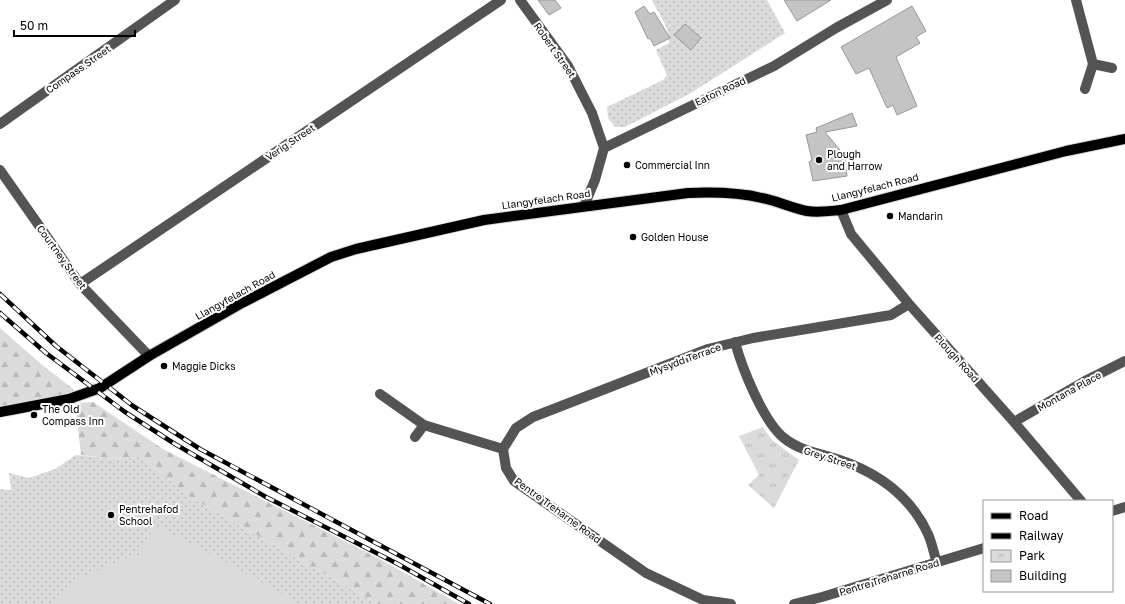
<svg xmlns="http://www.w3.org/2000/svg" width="1125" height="604" viewBox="0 0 1125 604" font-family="'Golos Text',sans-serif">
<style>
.grass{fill:url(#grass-dots)}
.forest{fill:url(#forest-firs)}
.park{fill:url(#park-tufts)}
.garden{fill:#dbdbdb}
.building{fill:#c4c4c4;stroke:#989898}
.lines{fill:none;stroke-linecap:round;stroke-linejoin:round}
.major-casing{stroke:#dbdbdb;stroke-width:12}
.minor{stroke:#545454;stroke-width:10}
.major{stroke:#000;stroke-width:10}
.rail-casing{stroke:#000;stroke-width:4.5}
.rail{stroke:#fff;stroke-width:3;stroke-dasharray:9;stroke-linecap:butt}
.poi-dot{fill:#000;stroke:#fff;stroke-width:1.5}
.labels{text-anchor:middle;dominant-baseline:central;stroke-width:4;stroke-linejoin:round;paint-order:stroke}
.street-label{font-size:10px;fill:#000;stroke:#fff}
.poi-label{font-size:10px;fill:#000;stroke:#fff;text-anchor:start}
</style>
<defs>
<pattern id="grass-dots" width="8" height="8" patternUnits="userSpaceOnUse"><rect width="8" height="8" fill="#dbdbdb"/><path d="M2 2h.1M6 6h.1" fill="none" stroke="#bababa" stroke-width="1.8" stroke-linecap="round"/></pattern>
<pattern id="forest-firs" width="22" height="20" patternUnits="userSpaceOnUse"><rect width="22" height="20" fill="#dbdbdb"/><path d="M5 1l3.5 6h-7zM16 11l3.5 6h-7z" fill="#bababa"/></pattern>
<pattern id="park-tufts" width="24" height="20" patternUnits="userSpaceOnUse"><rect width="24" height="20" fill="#dbdbdb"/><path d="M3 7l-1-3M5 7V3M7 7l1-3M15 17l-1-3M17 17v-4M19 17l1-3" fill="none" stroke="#bababa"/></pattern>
</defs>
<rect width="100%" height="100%" fill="#fff"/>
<path class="grass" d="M653 0H767L785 33 691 93 625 127H615L608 118 607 107 663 80 667 75 656 50 669 43C670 28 659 13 652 1Z
M76 455 114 459 141 457 190 497 378 604H0V489L11 490 9 473 29 478 55 469Z"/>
<path class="forest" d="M0 328 41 364 81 395 0 412Z
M93 402 163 449 378 558 459 604H378L190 497 141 457 114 459 81 455 75 403Z"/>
<path class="park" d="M763 427 772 440 799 460 774 508 748 485 759 475 739 436Z"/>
<path class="garden" d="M155 525 231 565 300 604H52L81 578 128 557 138 556Z"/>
<path class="building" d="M538 0H555L561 8 549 15Z
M784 0H831L797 21Z
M644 6 650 14 654 12 670 38 654 46 650 38 648 39 635 12Z
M912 6 926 31 916 37 920 43 896 57 917 106 897 115 893 105 887 108 869 68 856 74 841 47Z
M685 24 701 38 691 50 674 35Z
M852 113 857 126 825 132 845 156 847 176 813 181 809 162 812 160 806 135 817 132 816 128Z"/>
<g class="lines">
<defs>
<path id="major" d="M0 412 69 399 100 388 149 356 242 303 331 257 356 249 484 220 688 193C713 192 737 192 762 198 777 201 792 208 807 211 818 213 830 211 841 210L1066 151 1125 139"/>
</defs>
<use href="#major" class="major-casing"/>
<path class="minor" d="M520 0 568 66 592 113 604 148
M1076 0 1093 64 1085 89
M1093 64 1112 68
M0 124 175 0
M0 170 80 284 149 356
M584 206 595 180 604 148 774 66 836 28 887 0
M841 210 851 234 909 304 1014 422 1081 501
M80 284 501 0
M735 342C742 368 763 421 784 438 800 451 819 453 837 459 877 472 910 495 928 534 932 543 934 554 937 563
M380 394 424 425 503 449 506 468 514 481 646 573 703 600 731 604
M1014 422 1085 381 1125 361
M415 437 424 425
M503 449 516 428 533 417 708 349 753 338 891 315 909 304
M1112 511 1125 507
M794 604 822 597 984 548"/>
<use href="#major" class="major"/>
<defs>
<path id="rail" d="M0 294 56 346 133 406 200 449 490 604
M0 313 46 353 125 412 175 444 266 497 396 563 469 604"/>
</defs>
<use href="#rail" class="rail-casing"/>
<use href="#rail" class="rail"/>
</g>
<g class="poi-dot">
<circle cx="819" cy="160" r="4"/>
<circle cx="627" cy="165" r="4"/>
<circle cx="890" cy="216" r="4"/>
<circle cx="633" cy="237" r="4"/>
<circle cx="164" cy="366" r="4"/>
<circle cx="34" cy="415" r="4"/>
<circle cx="111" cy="515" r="4"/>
</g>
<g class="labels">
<g class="street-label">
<text transform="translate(555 50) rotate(55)">Robert Street</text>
<text transform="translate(78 69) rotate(-35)">Compass Street</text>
<text transform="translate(720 91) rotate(-25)">Eaton Road</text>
<text transform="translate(290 142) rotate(-34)">Verig Street</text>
<text transform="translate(875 187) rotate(-14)">Llangyfelach Road</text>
<text transform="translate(546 199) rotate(-8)">Llangyfelach Road</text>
<text transform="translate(62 257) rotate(54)">Courtney Street</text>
<text transform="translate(235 295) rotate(-29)">Llangyfelach Road</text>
<text transform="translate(957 358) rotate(48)">Plough Road</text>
<text transform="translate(685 359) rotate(-20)">Mysydd Terrace</text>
<text transform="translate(1069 391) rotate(-29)">Montana Place</text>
<text transform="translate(830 458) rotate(18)">Grey Street</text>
<text transform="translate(558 510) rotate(36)">Pentre Treharne Road</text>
<text transform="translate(889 577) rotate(-17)">Pentre Treharne Road</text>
</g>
<g class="poi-label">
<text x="827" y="154">Plough<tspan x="827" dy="12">and Harrow</tspan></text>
<text x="635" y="165">Commercial Inn</text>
<text x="898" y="216">Mandarin</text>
<text x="641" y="237">Golden House</text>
<text x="172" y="366">Maggie Dicks</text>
<text x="42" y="409">The Old<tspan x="42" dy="12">Compass Inn</tspan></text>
<text x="119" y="509">Pentrehafod<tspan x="119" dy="12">School</tspan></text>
</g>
</g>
<rect x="983" y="500" width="130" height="92" fill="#ffffff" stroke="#999999"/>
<rect x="991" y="513" width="20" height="6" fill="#000000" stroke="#999999"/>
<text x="1019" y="520" font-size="12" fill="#000000">Road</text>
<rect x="991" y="533" width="20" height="6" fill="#000000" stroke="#999999"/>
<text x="1019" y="540" font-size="12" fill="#000000">Railway</text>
<rect x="991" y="550" width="20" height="12" fill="url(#park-tufts)" stroke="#999999"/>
<text x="1019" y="560" font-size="12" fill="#000000">Park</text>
<rect x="991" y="570" width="20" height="12" fill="#c4c4c4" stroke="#999999"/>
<text x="1019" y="580" font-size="12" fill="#000000">Building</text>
<path d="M14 30v6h121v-6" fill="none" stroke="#000000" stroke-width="2"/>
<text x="20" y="30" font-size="12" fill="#000000" stroke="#ffffff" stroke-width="3" paint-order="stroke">50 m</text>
</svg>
